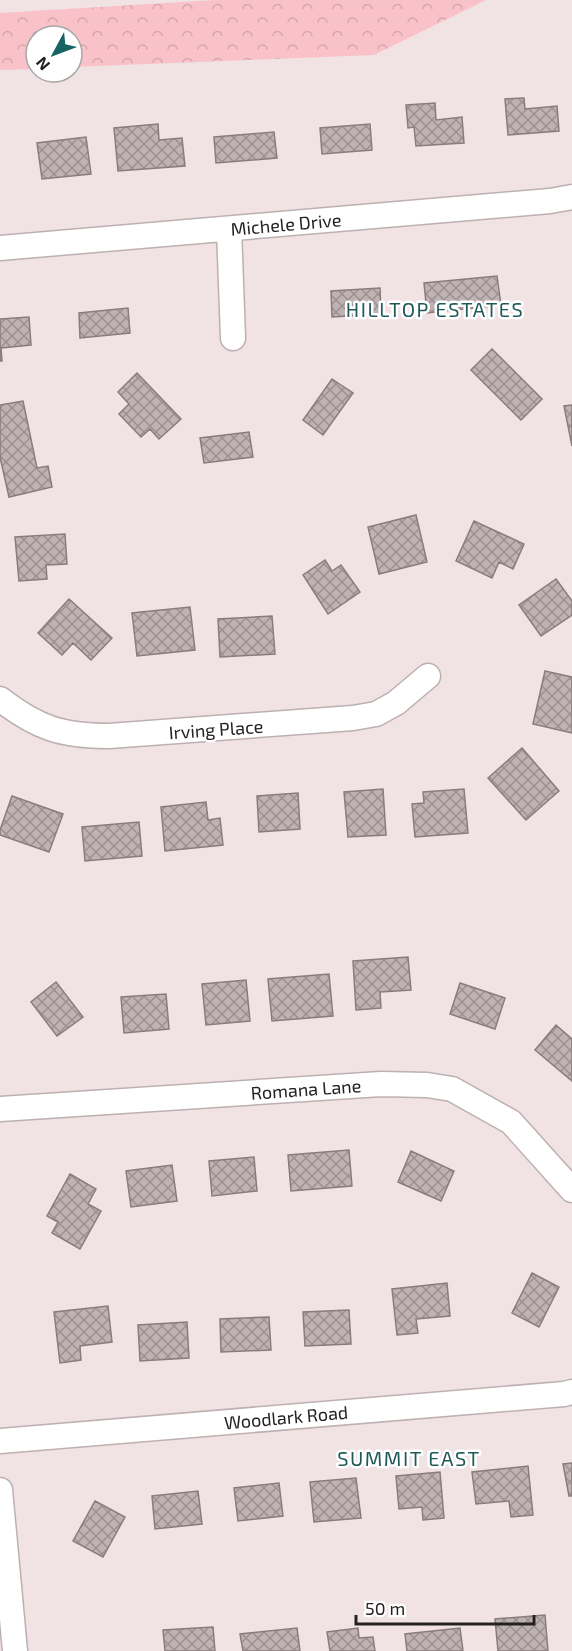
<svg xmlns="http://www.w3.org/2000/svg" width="572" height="1651" viewBox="0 0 572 1651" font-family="'Exo 2',sans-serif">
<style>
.forest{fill:url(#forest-crowns)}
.building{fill:url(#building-cross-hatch);stroke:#897c7d;stroke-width:1.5}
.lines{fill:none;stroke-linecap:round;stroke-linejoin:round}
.minor-casing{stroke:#bdb0b1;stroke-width:27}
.minor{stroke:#fff;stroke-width:24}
.labels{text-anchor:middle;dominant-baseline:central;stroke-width:5;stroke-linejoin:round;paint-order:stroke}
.street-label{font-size:18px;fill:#252121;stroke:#fff}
.neighbourhood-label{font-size:20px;letter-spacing:1.5px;fill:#1f5a58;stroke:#fff}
</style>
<defs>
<pattern id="forest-crowns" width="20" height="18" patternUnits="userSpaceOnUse" patternTransform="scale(1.5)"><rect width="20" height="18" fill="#f9c2c8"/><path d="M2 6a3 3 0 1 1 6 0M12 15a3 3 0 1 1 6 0" fill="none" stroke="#d5a6ac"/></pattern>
<pattern id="building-cross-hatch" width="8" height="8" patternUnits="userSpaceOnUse" patternTransform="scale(1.5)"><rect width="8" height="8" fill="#bfb2b3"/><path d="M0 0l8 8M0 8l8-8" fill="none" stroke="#9b9091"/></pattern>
</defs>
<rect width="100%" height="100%" fill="#f1e3e4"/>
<path class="forest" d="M215 0H486L374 55 72 67V36H36V69L0 70V13Z"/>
<path class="building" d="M524 98 525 109 557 106 559 131 508 135 505 99Z
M435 103 436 120 462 117 464 143 416 146 414 127 408 128 406 105Z
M158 124 159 140 182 138 185 166 118 171 114 128Z
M370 124 372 150 322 154 320 128Z
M274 132 277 158 216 163 214 137Z
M86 137 91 174 42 179 37 143Z
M497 276 501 305 427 313 424 283Z
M380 288 381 314 332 317 331 291Z
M128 308 130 333 80 338 79 313Z
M29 317 31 345 1 348 2 361H0V319Z
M492 349 542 399 521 420 471 370Z
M137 373 181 419 159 439 150 429 141 437 119 414 129 404 118 392Z
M332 379 353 393 323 435 303 420Z
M23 401 37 468 48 466 52 487 9 497 0 457V405Z
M572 405V446L564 406Z
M249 432 253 457 204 463 200 438Z
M416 515 427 562 379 574 368 527Z
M474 521 524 544 513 569 499 562 492 578 456 561Z
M65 534 67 564 46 565 47 579 19 581 15 537Z
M325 560 332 571 341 565 360 592 328 614 303 575Z
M556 579 572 601V615L541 636 519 605Z
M69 599 112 638 91 660 73 643 62 655 38 633Z
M190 607 195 650 137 656 132 613Z
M272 616 275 654 220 657 218 619Z
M545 671 572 677V733L533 724Z
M522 748 559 791 526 820 488 778Z
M383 789 386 835 348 837 344 792Z
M464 789 468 833 415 837 412 804 424 803 423 792Z
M298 793 300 829 259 832 257 796Z
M12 796 63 814 49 852 0 835V830Z
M206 802 208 820 220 818 223 845 165 851 161 807Z
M139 822 142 856 85 861 82 827Z
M408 957 411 990 380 992 381 1008 356 1010 353 961Z
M329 974 333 1016 272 1021 268 979Z
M246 980 250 1021 206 1025 202 984Z
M56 982 83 1017 57 1036 31 1002Z
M460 983 505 998 495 1029 450 1014Z
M166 994 169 1029 124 1033 121 997Z
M556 1025 572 1039V1081L535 1050Z
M349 1150 352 1186 291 1191 288 1155Z
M411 1151 454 1171 441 1201 398 1182Z
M254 1157 257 1191 212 1196 209 1161Z
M172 1165 177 1201 131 1207 126 1171Z
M70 1174 96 1189 88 1204 101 1211 80 1249 52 1233 58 1222 47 1216Z
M532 1273 559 1287 539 1327 512 1313Z
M447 1283 450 1316 416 1319 418 1333 397 1335 392 1289Z
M108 1306 112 1342 80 1346 81 1360 60 1363 54 1312Z
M349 1310 351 1344 305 1346 303 1312Z
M269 1317 271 1350 221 1352 220 1319Z
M187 1322 189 1358 140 1361 138 1325Z
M572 1463V1496H569L563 1464Z
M528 1466 533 1515 511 1517 509 1501 476 1504 472 1472Z
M440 1472 444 1518 423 1520 422 1507 399 1509 396 1476Z
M356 1478 361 1518 314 1522 310 1482Z
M279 1483 283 1516 238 1521 234 1488Z
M198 1491 202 1524 155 1529 152 1496Z
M95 1501 125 1517 103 1557 73 1541Z
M545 1615 548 1651H498L495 1619Z
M213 1627 215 1651H165L163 1630Z
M297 1628 300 1651H243L240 1634Z
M358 1628 359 1638 373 1637 375 1651H330L327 1632Z
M460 1628 463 1651H407L405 1634Z"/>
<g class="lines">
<defs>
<path id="minor" d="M229 229 233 338
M0 248 550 201 572 197
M0 699C37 728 62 736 109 736L353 718 376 714 396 703 428 676
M0 1109 381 1084 427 1085 452 1089 511 1122 572 1190
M0 1441 564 1394 572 1392
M0 1490 15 1651"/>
</defs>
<use href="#minor" class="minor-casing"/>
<use href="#minor" class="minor"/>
</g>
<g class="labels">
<g class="street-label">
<text transform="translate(286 224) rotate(-5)">Michele Drive</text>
<text transform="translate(216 729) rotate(-4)">Irving Place</text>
<text transform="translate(306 1089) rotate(-4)">Romana Lane</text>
<text transform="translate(286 1417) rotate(-5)">Woodlark Road</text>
</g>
<g class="neighbourhood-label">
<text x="435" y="309">HILLTOP ESTATES</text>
<text x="409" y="1458">SUMMIT EAST</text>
</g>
</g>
<g transform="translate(54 54) rotate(229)"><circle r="28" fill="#ffffff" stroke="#a8a6a6" stroke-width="1.5"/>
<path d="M0-4.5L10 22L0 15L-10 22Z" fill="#156462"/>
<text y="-9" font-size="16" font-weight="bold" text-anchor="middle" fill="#252121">N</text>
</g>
<path d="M356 1615v9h178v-9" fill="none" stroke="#252121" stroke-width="3"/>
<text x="365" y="1615" font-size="18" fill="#252121" stroke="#ffffff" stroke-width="4.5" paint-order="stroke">50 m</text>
</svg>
